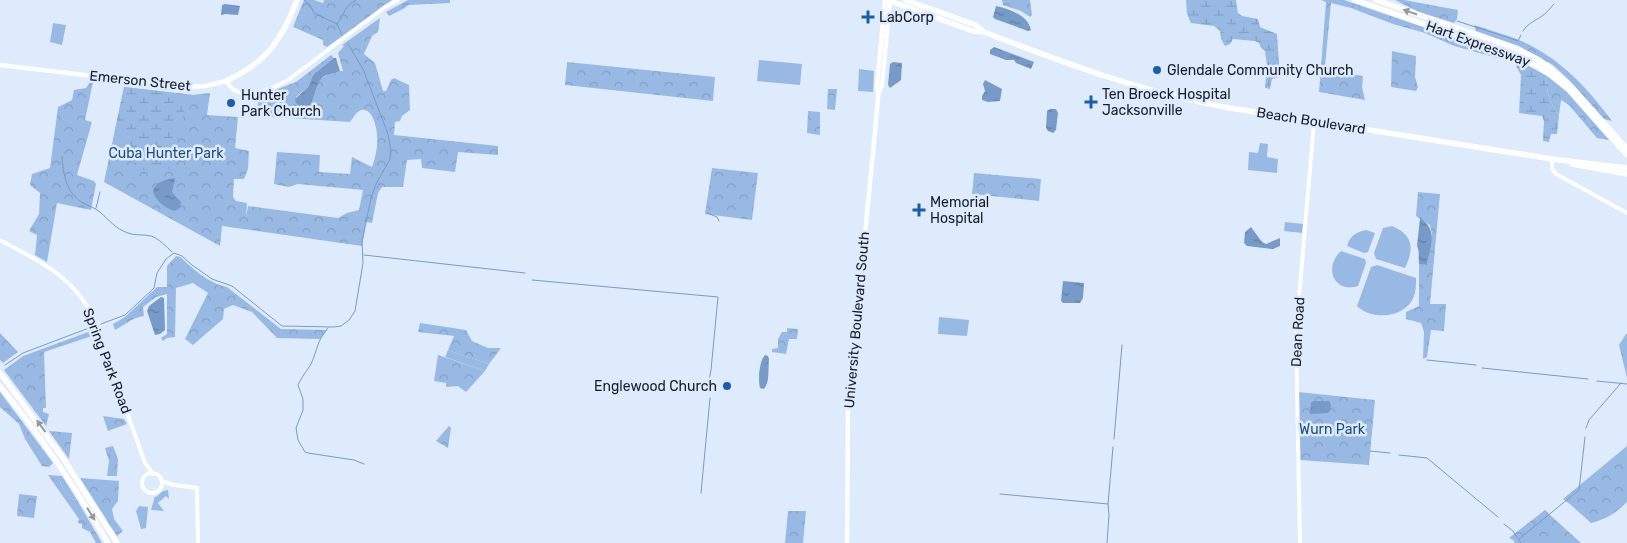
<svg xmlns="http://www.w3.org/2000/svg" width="1627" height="543" viewBox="0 0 1627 543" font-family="Rubik,sans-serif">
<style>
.green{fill:#99b9e5}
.forest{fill:url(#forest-crowns)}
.wetland{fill:url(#wetland-marsh)}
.water{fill:url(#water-ripples)}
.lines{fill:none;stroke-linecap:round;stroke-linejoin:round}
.stream{stroke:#789ac8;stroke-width:1}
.secondary{stroke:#fff;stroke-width:4}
.primary{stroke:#fff;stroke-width:4.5}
.highway{stroke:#fff;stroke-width:5.5}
.oneway{fill:#96999e}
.poi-dot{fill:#1a5dad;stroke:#deebfd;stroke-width:2}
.labels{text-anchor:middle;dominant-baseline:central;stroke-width:5;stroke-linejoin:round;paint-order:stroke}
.poi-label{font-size:14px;fill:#151d28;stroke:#deebfd;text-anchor:start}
.street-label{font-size:14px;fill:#151d28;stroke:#deebfd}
.park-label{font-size:14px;fill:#1e4b85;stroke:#deebfd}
</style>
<defs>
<pattern id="forest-crowns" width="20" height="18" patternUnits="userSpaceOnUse" patternTransform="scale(1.25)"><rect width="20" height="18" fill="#99b9e5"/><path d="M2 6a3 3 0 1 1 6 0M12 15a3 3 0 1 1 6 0" fill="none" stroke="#839fc4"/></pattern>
<pattern id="wetland-marsh" width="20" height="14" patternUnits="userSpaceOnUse" patternTransform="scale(1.25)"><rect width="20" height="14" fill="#99b9e5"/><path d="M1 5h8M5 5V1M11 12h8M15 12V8" fill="none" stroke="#839fc4"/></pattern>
<pattern id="water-ripples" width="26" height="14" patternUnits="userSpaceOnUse" patternTransform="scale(1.25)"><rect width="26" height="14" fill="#789ac8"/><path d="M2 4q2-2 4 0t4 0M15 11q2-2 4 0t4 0" fill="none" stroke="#617da2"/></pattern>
</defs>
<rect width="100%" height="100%" fill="#deebfd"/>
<path class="green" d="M53 23 66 25 62 45 50 42Z
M759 60 802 64 800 85 757 81Z
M859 69 874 71 873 92 858 91Z
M1260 143 1268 144 1267 157 1278 159 1277 173 1248 170 1249 152 1258 153Z
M1285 222 1303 224 1302 233 1284 231Z
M1392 226C1414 235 1414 249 1405 268L1376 259 1374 253 1383 228Z
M1366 230 1375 233 1368 252 1364 253 1347 246C1350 236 1356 232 1366 230Z
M1341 251 1365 259 1366 263 1358 286C1334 294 1323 267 1341 251Z
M1377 265 1416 278C1416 287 1416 295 1411 302 1400 318 1371 320 1357 306L1371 267Z
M939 317 969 320 967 336 938 334Z
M448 350 489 364 485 371 445 357Z
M48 475 62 476 77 500 71 499 62 487 59 478H50Z
M168 490 169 499 166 496 158 503 164 511 151 510 155 496 156 497 163 491Z
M139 506 148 507 146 528 141 529 136 511Z"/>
<path class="forest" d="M304 0H314L323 3 324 0H392L327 47 323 45V40L293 27Z
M408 0H450V3L408 5 405 8 389 16 386 12Z
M1002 0H1030L1032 15 1030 17 1021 11 1003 5Z
M1321 0H1344L1516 59 1515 64 1505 60 1454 46 1425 33 1393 24 1351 8 1331 3 1325 66 1332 71 1363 76 1362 87 1365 100 1319 92 1326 2Z
M1395 0H1404L1458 10 1457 19 1454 23 1419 12Z
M380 18 378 32 372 36 364 54 375 63 383 91H386L391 80 394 78 409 85 410 110 402 116 400 121 395 122 394 135 498 146V155L458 152 455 172 422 168 421 159 407 160 403 187H382L378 193 372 223 366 222 362 246 222 226 220 246 104 182 124 87 193 95 210 93 207 115 238 117 235 148 249 151 248 169 244 179H234L233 197 236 201 247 203 246 218 248 206 338 218 347 213 359 210 363 190 298 184 289 187 274 184 277 152 320 155 319 172 350 174 352 157 372 167C376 156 378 146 377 135 377 127 372 107 361 110 356 112 353 118 350 122L256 116 259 96 296 82 331 55 334 58 315 73 312 77 308 87 296 97V103L301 110 307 109C314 100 313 83 325 76 330 72 335 75 340 71H343L338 53 344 46 342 45Z
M1474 25C1489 30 1504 34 1519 40 1558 56 1587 87 1612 121L1603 119 1568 79 1553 65 1519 46 1476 31Z
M1392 51 1416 56 1415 77 1418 87 1416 91 1391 87Z
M567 62 715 77 713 101 565 85Z
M1547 76 1567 92 1609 140 1597 138 1569 105 1561 100 1559 115C1549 101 1546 94 1547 76Z
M90 82H93L85 120 92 122 77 175 94 181 96 184 91 210 57 203 47 262 35 255 37 235 29 231 39 214 40 193 30 185 32 174 50 168 58 107 72 100 74 90 86 88Z
M828 89H837L835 110 827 109Z
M808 111 820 112V135L807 133Z
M712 168 758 173 752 220 705 214Z
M974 173 1041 179 1039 201 972 194Z
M1418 192 1440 194 1430 304H1446L1444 331 1431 330 1427 357 1423 359 1424 332 1421 323 1406 319V312L1419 306V264L1427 265 1432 234 1430 225 1416 216Z
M176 256C183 257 184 261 189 265 199 274 214 285 227 287L281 329 327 330 320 339 277 338 252 312 233 305 224 309 223 319 193 345 185 339 208 293 193 283 176 288 175 337 167 338 163 341 161 338 167 334V294L156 297 143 307 144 316C133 317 125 325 115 330L113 324 125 317 157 287H167V266Z
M420 323 466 330 472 341 488 348H501L489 364 448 350 454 336 418 332Z
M787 328 798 329 797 339H789L786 354 772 352V349L778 348V339L782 332H787Z
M91 331 95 335 44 352 46 408H43V412L49 414 46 426 4 370 23 356Z
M0 333 18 352 3 363 0 360Z
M1626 334H1627V378L1619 345Z
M438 355 485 371 466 392 458 386 446 387V383L434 381Z
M0 392 53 463 49 467 42 466 25 439 19 424 0 407Z
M1298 392 1375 400 1369 465 1300 460Z
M103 416 124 419 127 424 108 431Z
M449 426 451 428 448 448 436 441Z
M49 431 72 433 69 459Z
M113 446 118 459 117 476H107L109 461 105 448Z
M1627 446V502C1616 513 1607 519 1591 523L1571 505 1563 499Z
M50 478H59L62 487 71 499 77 500 102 543H96L90 532 82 528V524L78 523 79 519Z
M80 478 119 481 118 501 112 509 114 519 123 531 117 536Z
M19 494 37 496 34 518 17 516Z
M1545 510 1550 515 1581 543H1515L1513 540 1509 538Z
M788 511H806L803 543H785Z"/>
<path class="wetland" d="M1186 0H1236L1238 13 1242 16 1258 19 1260 27 1277 34 1280 77 1272 79 1270 89 1265 88 1267 66 1265 51 1261 48 1259 43 1255 41 1233 39 1230 44 1225 46 1221 39 1220 31 1214 26 1191 23 1187 14Z
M1516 59 1547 76C1546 94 1549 101 1559 115L1557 134H1551L1549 142 1543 141 1544 121 1542 116 1519 113 1521 75 1515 64Z
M124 87 193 95 204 94 205 98H184C185 114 185 119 173 131L172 161 178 163V167L148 172 136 166 128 156V144L125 135 115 130Z"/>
<path class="water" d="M225 4 240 6 238 15 225 14 221 15 222 5Z
M996 6C1009 9 1028 15 1031 30L1028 31 995 19 993 17Z
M994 47 1034 62 1031 69 1016 63 1014 60H1006L990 54V50Z
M334 58H336L340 71C334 75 327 72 322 78 313 88 315 102 306 111L301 110 296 103 295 99 308 87 312 77 315 73Z
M893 62 902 63 901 80 890 88 888 85 890 64Z
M985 80 1002 89 1000 101 988 102 982 100V96L985 91 983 84Z
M1050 109H1056L1058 113 1056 130 1053 133 1048 131 1046 128 1047 111Z
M174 178 175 179 172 192 181 202 180 208 174 211C165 208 156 201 153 192 154 182 165 180 174 178Z
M1420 218C1439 230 1430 246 1427 265L1419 264C1418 258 1420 252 1417 246Z
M1251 227 1262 242 1266 244 1280 238V246L1273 249 1247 246 1244 243 1245 232Z
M1063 281 1084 283 1083 298 1080 303H1063L1061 301Z
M161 297 164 298 165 330 160 334 155 335 147 311 149 306Z
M765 355 768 356 769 359C768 368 770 382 764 389L760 388C758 380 759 361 765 355Z
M1313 401H1329L1331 404 1330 411 1328 413 1310 414 1311 403Z"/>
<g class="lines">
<path class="stream" d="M304 0 310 5 314 13 337 24 342 35
M1457 21 1516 40 1518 41 1521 35
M337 24C346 13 342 8 356 0
M1523 31C1528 23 1535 21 1542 16 1547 13 1550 8 1554 4
M62 156C63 174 66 193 83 203 89 206 95 208 100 212 109 220 116 229 128 233 135 236 143 234 151 236 158 238 167 247 172 252
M96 208 100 192
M707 213 717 217 719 221
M364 255 525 273
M532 280 718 297 711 370 708 387
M101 324 125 315 154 288 157 273 166 259 174 253 182 256 192 265 212 279 232 286 282 326 334 327 341 326 349 320 355 311 363 263 362 242 371 198 376 184 390 159 391 151 388 134 363 69 348 44
M328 328C316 342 318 349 311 364 307 371 302 376 298 385L303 399V410L296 428 298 440 305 452 308 453 354 460 364 464
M1427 360 1476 365
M5 365 23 353 89 328
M1482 368 1588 379
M1597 381 1627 384
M1586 428 1589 420 1621 383
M1114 439 1122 345
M1370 451 1390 453
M1399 455 1427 458 1498 517
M701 493 710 398
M1000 494 1108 504
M1504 524 1513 531 1521 543
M1519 539 1579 490 1585 437
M1107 543 1109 515 1108 504 1113 447"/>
<path class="secondary" d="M226 81C229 85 231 88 234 90 249 99 274 88 288 80L385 7 398 0
M1552 159V169L1556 174 1627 213
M0 240C38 261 73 275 93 317L145 463 153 474
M142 483a10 10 0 1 1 20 0a10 10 0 1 1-20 0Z
M162 481 174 485 197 488 198 543
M1300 543 1296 333 1314 122"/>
<path class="primary" d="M0 65 186 87 205 86 226 81
M878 95 882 85 890 0
M847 543 848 408 875 132 878 97 877 85 885 0"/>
<path class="highway" d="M887 0 973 31 984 32
M905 0 976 25 984 32C1064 63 1145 93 1230 108L1552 159 1627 168
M1355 0 1511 54 1537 66 1552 76 1569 90 1627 155
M1376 0 1515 48 1537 59 1549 67 1570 85 1627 149
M226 81C266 63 282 40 297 0
M1572 164 1627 174
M0 373 63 458 117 543
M0 386C41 436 76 488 108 543"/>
</g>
<defs><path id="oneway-solid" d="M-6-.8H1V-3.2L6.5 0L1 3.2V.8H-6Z" transform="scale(1.25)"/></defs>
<g class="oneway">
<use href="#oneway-solid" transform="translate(1410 12) rotate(-161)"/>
<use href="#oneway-solid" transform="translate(41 426) rotate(-126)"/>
<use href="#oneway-solid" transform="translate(91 514) rotate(58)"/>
</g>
<g class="poi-dot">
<path d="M865.5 9.5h5v5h5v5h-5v5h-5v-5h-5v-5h5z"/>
<circle cx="1157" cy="70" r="5"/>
<path d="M1088.5 94.5h5v5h5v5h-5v5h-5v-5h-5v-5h5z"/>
<circle cx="231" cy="103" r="5"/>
<path d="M916.5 202.5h5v5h5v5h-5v5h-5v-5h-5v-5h5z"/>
<circle cx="727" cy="386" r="5"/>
</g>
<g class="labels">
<g class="poi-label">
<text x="879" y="17">LabCorp</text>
<text x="1167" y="70">Glendale Community Church</text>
<text x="1102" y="94">Ten Broeck Hospital<tspan x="1102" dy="16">Jacksonville</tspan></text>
<text x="241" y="95">Hunter<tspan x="241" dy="16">Park Church</tspan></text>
<text x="930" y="202">Memorial<tspan x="930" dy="16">Hospital</tspan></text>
<text x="717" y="386" text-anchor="end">Englewood Church</text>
</g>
<g class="street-label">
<text transform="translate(1478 44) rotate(20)">Hart Expressway</text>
<text transform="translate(140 81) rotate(6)">Emerson Street</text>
<text transform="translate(1311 121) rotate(9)">Beach Boulevard</text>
<text transform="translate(857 320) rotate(-85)">University Boulevard South</text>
<text transform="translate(1298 332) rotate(-87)">Dean Road</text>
<text transform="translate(107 361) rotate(69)">Spring Park Road</text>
</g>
<g class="park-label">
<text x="166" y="153">Cuba Hunter Park</text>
<text x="1332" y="429">Wurn Park</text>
</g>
</g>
</svg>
